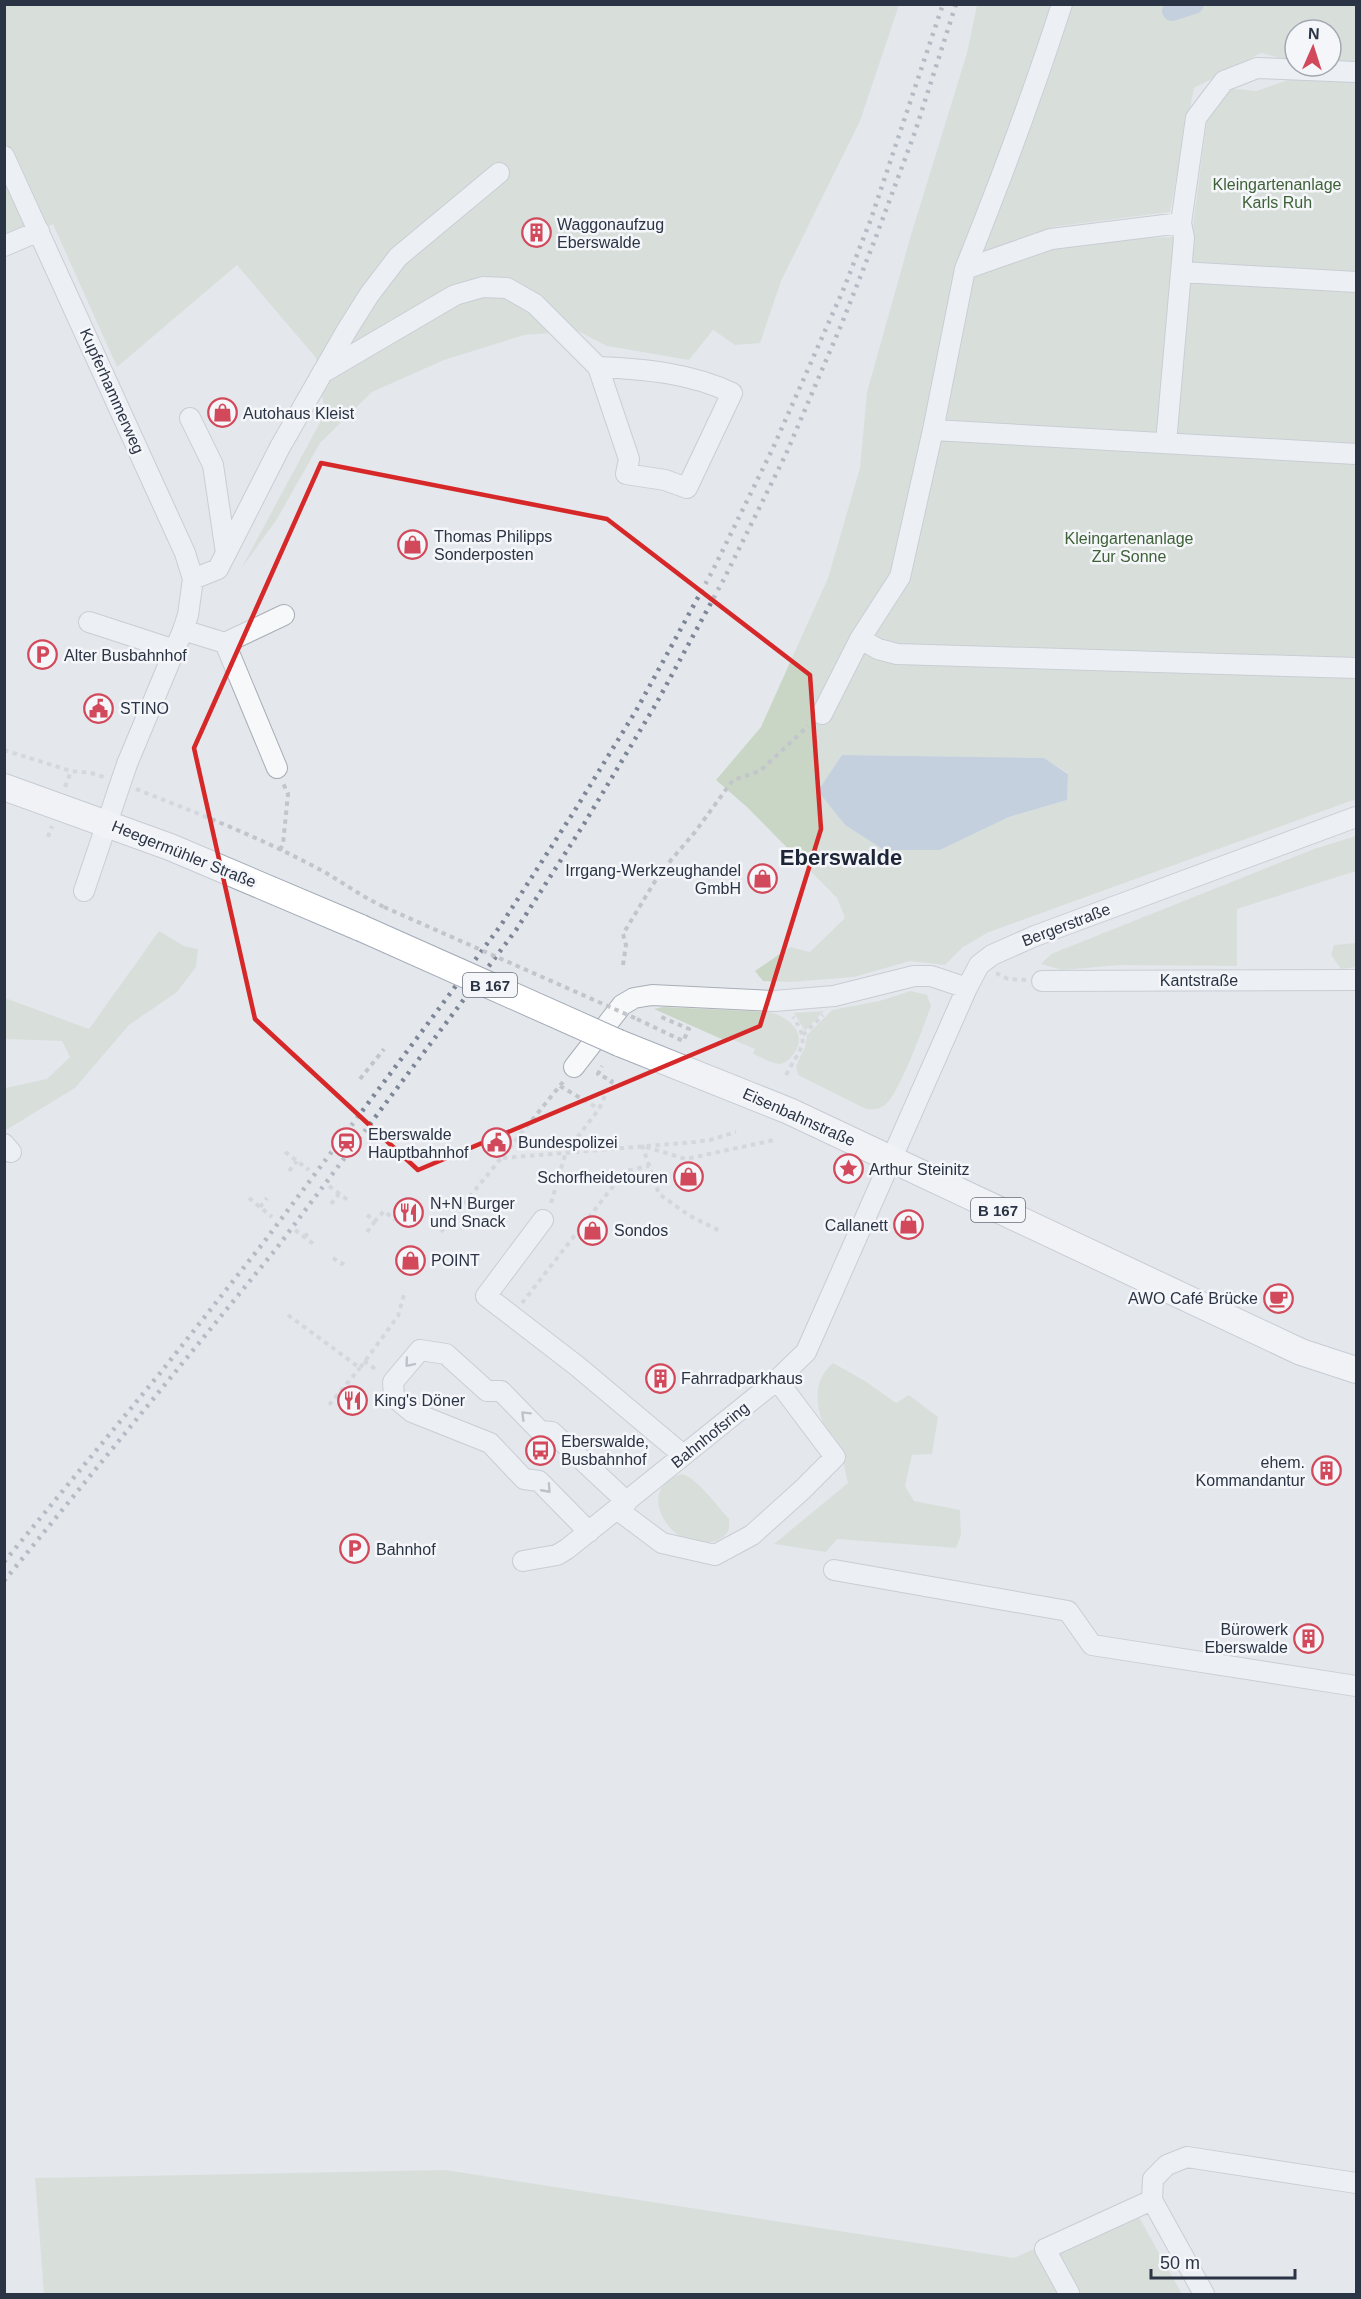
<svg xmlns="http://www.w3.org/2000/svg" width="1361" height="2299" viewBox="0 0 1361 2299" font-family="Arial,sans-serif">
<style>
.green{fill:#c9d6c5;fill-rule:evenodd}
.water{fill:#9fb4cc}
.lines{fill:none;stroke-linecap:round;stroke-linejoin:round}
.canal{stroke:#9fb4cc;stroke-width:20}
.minor-casing{stroke:#a9aeb7;stroke-width:22}
.major-casing{stroke:#a3abb8;stroke-width:28}
.path{stroke:#c2c5cb;stroke-width:4;stroke-dasharray:4.5 4.5;stroke-linecap:butt}
.minor{stroke:#f7f8fa;stroke-width:20}
.major{stroke:#fff;stroke-width:26}
.rail{stroke:#7d8696;stroke-width:4.5;stroke-dasharray:3 6;stroke-linecap:butt}
.major-bridge-casing{stroke:#a3abb8;stroke-width:28;stroke-linecap:butt}
.path-bridge{stroke:#c2c5cb;stroke-width:4;stroke-dasharray:4.5 4.5;stroke-linecap:butt}
.major-bridge{stroke:#fff;stroke-width:26}
.oneway{stroke:#9196a0}
.marked{fill:none;stroke:#d62828;stroke-width:4.5;stroke-linejoin:round}
.labels{text-anchor:middle;dominant-baseline:central;stroke-width:5;stroke-linejoin:round;paint-order:stroke}
.shield{fill:#f4f6f9;stroke:#676e7b;stroke-width:1.5}
.shield-label{font-size:15px;font-weight:bold;fill:#2b3445}
.park-label{font-size:16px;fill:#3f6138;stroke:#f4f6f9}
.poi-label{font-size:16px;fill:#2b3445;stroke:#f4f6f9;text-anchor:start}
.street-label{font-size:16px;fill:#2b3445;stroke:#f4f6f9}
.district-label{font-size:22px;font-weight:bold;fill:#1d2536;stroke:#f4f6f9}
</style>
<rect width="100%" height="100%" fill="#e4e7ec"/>
<path class="green" d="M4 5H899L860 121 781 281 760 343 735 345 713 330 689 360 607 346 578 331 524 335 444 360 372 392 320 443 277 519 241 569 325 413 316 358 237 265 117 367 53 224 5 247Z
M977 5H1356V277L1205 269 1188 262 1207 119 1228 88 1256 91 1300 76 1301 66H1331V30H1295V62L1261 53 1194 88 1170 212 1052 227 1077 239 1179 237 1175 284 1200 279 1356 287V799L989 932 963 947 945 965 910 961 854 977 790 982 763 981 755 971 790 947 810 952 845 918 837 898 747 807 716 780 761 727 828 578 860 468 867 392 911 235 967 53ZM842 755 1043 758 1068 773 1067 800 1009 817 940 850H884L845 825 819 791Z
M1356 836V871L1237 909V966L1120 965 1062 970 1041 964 1051 954 1314 849Z
M159 931 184 946 198 949 196 967 177 992 129 1025 75 1088 6 1130 5 1088 47 1079 70 1057 62 1041 5 1039V998L89 1029Z
M1356 943V967L1341 969 1331 955 1334 945Z
M911 991 927 995 931 1006C924 1026 901 1088 888 1102 881 1109 875 1110 866 1109L798 1075 796 1066 805 1047 807 1035 832 1010 879 1001Z
M663 1007 769 1012C790 1017 810 1035 792 1056 789 1060 785 1063 780 1064 772 1064 761 1057 753 1054L755 1049 729 1038 726 1041 654 1009Z
M824 1011 805 1031 794 1013Z
M833 1363 865 1381 896 1403 909 1395 938 1417 932 1454 912 1455 905 1486 914 1501 960 1510 961 1535 956 1548 837 1539 826 1552 774 1544 848 1483C845 1472 842 1451 837 1442 834 1435 826 1430 823 1423 814 1401 815 1378 833 1363Z
M682 1474C697 1478 718 1507 729 1519 729 1524 730 1529 727 1533 719 1545 693 1545 682 1538 656 1521 645 1485 682 1474Z
M445 2170 1014 2258 1114 2213 1135 2210 1182 2294H44L35 2178Z"/>
<path class="water" d="M842 755 1044 758 1068 774 1067 800 1009 817 940 850H884L845 825 818 791Z"/>
<g class="lines">
<path class="canal" d="M1172 11 1194 4"/>
<defs>
<path id="minor" d="M4 156 185 553 193 579 188 615 183 630 127 764 84 891
M4 246 39 231
M965 269C1000 182 1033 94 1062 4
M1181 272 1356 282
M322 373 455 295 483 287 507 288 535 304 598 367 629 459 626 474 665 480 687 488 732 393C691 373 644 369 598 367
M190 418 213 465 226 553
M933 430 1356 454
M1166 443 1184 238 1181 223 1196 118 1224 81 1257 68 1356 72
M193 579 218 569 280 447 347 330 369 295 398 257 499 173
M89 622 175 650
M183 630 225 643 277 768
M860 639 900 577 933 430 965 269 1051 239 1181 223
M225 643 284 615
M822 714 860 639 878 649 897 654 1356 668
M1042 981 1356 980
M574 1067 622 1005 634 998 652 995 774 1001 834 996 914 976H931L967 988
M4 1144 11 1152
M543 1220 486 1296 577 1366 683 1455
M618 1510 662 1543 715 1555 752 1535 802 1490 835 1457 777 1380
M589 1532 539 1481 524 1479 490 1443 412 1412 394 1397 393 1382 420 1350 446 1354 487 1391H501L540 1431 552 1432 627 1502
M523 1561 557 1555 567 1549 777 1380 806 1352 967 988 979 965 992 955 1035 936 1356 817
M834 1570 1068 1611 1092 1645 1356 1686
M1067 2294 1069 2293 1045 2249 1152 2200
M1204 2294 1152 2200 1153 2179 1167 2165 1187 2157 1356 2183"/>
<path id="major" d="M4 787 170 847 361 928
M619 1043 789 1111 1301 1352 1356 1370"/>
</defs>
<use href="#minor" class="minor-casing"/>
<use href="#major" class="major-casing"/>
<path class="path" d="M4 750 71 771 91 773 104 777
M65 787 71 771
M136 789C197 813 259 837 317 868 340 880 360 896 384 907
M48 837 52 826
M280 850 283 844 288 794 283 783
M623 965 626 945 623 934 660 873 695 832 733 780 760 771 808 726
M996 973 1008 979 1026 980
M637 1019 683 1041 689 1029 659 1016
M803 1035 823 1015
M786 1075C799 1049 812 1044 793 1017
M360 1079 384 1049
M560 1086 599 1109
M642 1145 659 1194 690 1216 722 1232
M646 1147 686 1159 774 1140
M285 1152 309 1170
M503 1158 695 1142 710 1140 736 1132
M289 1171 297 1161
M329 1186 349 1201
M249 1198 272 1217
M551 1203 566 1152 599 1109 612 1081 598 1074 602 1066
M331 1204 339 1194
M260 1207 267 1198
M367 1215 375 1221 384 1211 395 1220
M295 1230 315 1245
M367 1232 375 1221
M441 1232 563 1082
M305 1237 309 1231
M333 1258 342 1264 345 1259
M522 1303 625 1171 649 1166
M288 1315 360 1368 398 1316 405 1291
M364 1361 378 1371
M329 1405 360 1368"/>
<use href="#minor" class="minor"/>
<use href="#major" class="major"/>
<path class="rail" d="M4 1562 161 1372 264 1242 426 1026 501 925 575 810 637 709 713 570 773 448 844 288 871 219 943 4
M4 1581 276 1249 516 930 584 824 656 704 724 579 786 454 842 323 874 242 915 132 956 4"/>
<defs>
<path id="major-bridge" d="M361 928 619 1043"/>
</defs>
<use href="#major-bridge" class="major-bridge-casing"/>
<path class="path-bridge" d="M384 907 637 1019"/>
<use href="#major-bridge" class="major-bridge"/>
</g>
<defs><path id="oneway-chevron" d="M-2-3.5L2.5 0L-2 3.5" fill="none" stroke-width="1.6" stroke-linecap="round" stroke-linejoin="round" transform="scale(1.5)"/></defs>
<g class="oneway">
<use href="#oneway-chevron" transform="translate(409 1363) rotate(130)"/>
<use href="#oneway-chevron" transform="translate(525 1415) rotate(-135)"/>
<use href="#oneway-chevron" transform="translate(547 1489) rotate(48)"/>
</g>
<path d="M0 0H1361V2299H0ZM321 463 607 519 810 675 821 829 760 1026 418 1170 255 1019 194 748Z" fill="#e4e7ec" fill-opacity=".55" fill-rule="evenodd"/>
<path class="marked" d="M321 463 607 519 810 675 821 829 760 1026 418 1170 255 1019 194 748Z"/>
<defs>
<symbol id="building-ring" viewBox="-11 -11 22 22"><circle r="9.5" fill="#f4f6f9" stroke="#d1495b" stroke-width="1.5"/><path d="M-4-6H4V6H1V3H-1V6H-4ZM-2.5-4.3h1.7v1.8h-1.7ZM.8-4.3h1.7v1.8H.8ZM-2.5-1h1.7V.8h-1.7ZM.8-1h1.7V.8H.8Z" fill="#d1495b"/></symbol>
<symbol id="shop-ring" viewBox="-11 -11 22 22"><circle r="9.5" fill="#f4f6f9" stroke="#d1495b" stroke-width="1.5"/><path d="M-5-2.5h2.3a2.7 3.5 0 0 1 5.4 0H5L5.5 6h-11ZM-1.5-2.5h3a1.5 2.3 0 0 0-3 0Z" fill="#d1495b"/></symbol>
<symbol id="parking-ring" viewBox="-11 -11 22 22"><circle r="9.5" fill="#f4f6f9" stroke="#d1495b" stroke-width="1.5"/><path d="M-3.5-5.5H1a3.5 3.5 0 0 1 0 7H-1V5.5H-3.5ZM-1-3.4V-.6H.8a1.4 1.4 0 0 0 0-2.8Z" fill="#d1495b"/></symbol>
<symbol id="civic-ring" viewBox="-11 -11 22 22"><circle r="9.5" fill="#f4f6f9" stroke="#d1495b" stroke-width="1.5"/><path d="M-.6-6.5H3V-4.5H.6V-3L4-1V1h2V6H-6V1h2V-1L-.6-3ZM-1.2 2.5V6h2.4V2.5Z" fill="#d1495b"/></symbol>
<symbol id="station-ring" viewBox="-11 -11 22 22"><circle r="9.5" fill="#f4f6f9" stroke="#d1495b" stroke-width="1.5"/><path d="M-3-6H3Q5-6 5-4V2Q5 4 3 4L4.5 6H3L1.5 4h-3L-3 6H-4.5L-3 4Q-5 4-5 2V-4Q-5-6-3-6ZM-3.5-4v3h7v-3ZM-3.5 1v1.5H-2V1ZM2 1v1.5H3.5V1Z" fill="#d1495b"/></symbol>
<symbol id="sight-ring" viewBox="-11 -11 22 22"><circle r="9.5" fill="#f4f6f9" stroke="#d1495b" stroke-width="1.5"/><path d="M0-6L1.8-2.2L6-1.7L2.9 1.2L3.7 5.4L0 3.3L-3.7 5.4L-2.9 1.2L-6-1.7L-1.8-2.2Z" fill="#d1495b"/></symbol>
<symbol id="restaurant-ring" viewBox="-11 -11 22 22"><circle r="9.5" fill="#f4f6f9" stroke="#d1495b" stroke-width="1.5"/><path d="M-5-6h1v4h1v-4h1v4h1v-4h1v5L-1.5 .5V6h-2V.5L-5-1ZM5-6V6H3V1.5H1.5Q1.5-4 5-6Z" fill="#d1495b"/></symbol>
<symbol id="cafe-ring" viewBox="-11 -11 22 22"><circle r="9.5" fill="#f4f6f9" stroke="#d1495b" stroke-width="1.5"/><path d="M-5.5-4.5H6V0H3Q3 3.5 0 3.5H-2.5Q-5.5 3.5-5.5 0ZM3-3.2v2h1.7v-2ZM-6 4.5H4V6H-6Z" fill="#d1495b"/></symbol>
<symbol id="bus-ring" viewBox="-11 -11 22 22"><circle r="9.5" fill="#f4f6f9" stroke="#d1495b" stroke-width="1.5"/><path d="M-5-6H5V4H4V6H2V4H-2V6H-4V4H-5ZM-3.5-4V0h7V-4ZM-3.5 1.2v1.5H-2V1.2ZM2 1.2v1.5H3.5V1.2Z" fill="#d1495b"/></symbol>
</defs>
<g fill-rule="evenodd">
<use href="#building-ring" x="520" y="216" width="33" height="33"/>
<use href="#shop-ring" x="206" y="396" width="33" height="33"/>
<use href="#shop-ring" x="396" y="528" width="33" height="33"/>
<use href="#parking-ring" x="26" y="638" width="33" height="33"/>
<use href="#civic-ring" x="82" y="692" width="33" height="33"/>
<use href="#shop-ring" x="746" y="862" width="33" height="33"/>
<use href="#civic-ring" x="480" y="1126" width="33" height="33"/>
<use href="#station-ring" x="330" y="1126" width="33" height="33"/>
<use href="#sight-ring" x="832" y="1152" width="33" height="33"/>
<use href="#shop-ring" x="672" y="1160" width="33" height="33"/>
<use href="#restaurant-ring" x="392" y="1196" width="33" height="33"/>
<use href="#shop-ring" x="892" y="1208" width="33" height="33"/>
<use href="#shop-ring" x="576" y="1214" width="33" height="33"/>
<use href="#shop-ring" x="394" y="1244" width="33" height="33"/>
<use href="#cafe-ring" x="1262" y="1282" width="33" height="33"/>
<use href="#building-ring" x="644" y="1362" width="33" height="33"/>
<use href="#restaurant-ring" x="336" y="1384" width="33" height="33"/>
<use href="#bus-ring" x="524" y="1434" width="33" height="33"/>
<use href="#building-ring" x="1310" y="1454" width="33" height="33"/>
<use href="#parking-ring" x="338" y="1532" width="33" height="33"/>
<use href="#building-ring" x="1292" y="1622" width="33" height="33"/>
</g>
<g class="labels">
<g class="shield">
<rect x="463" y="973" width="54" height="24" rx="4.5"/>
<rect x="971" y="1198" width="54" height="24" rx="4.5"/>
</g>
<g class="shield-label">
<text x="490" y="985">B 167</text>
<text x="998" y="1210">B 167</text>
</g>
<g class="park-label">
<text x="1277" y="184">Kleingartenanlage<tspan x="1277" dy="18">Karls Ruh</tspan></text>
<text x="1129" y="538">Kleingartenanlage<tspan x="1129" dy="18">Zur Sonne</tspan></text>
</g>
<g class="poi-label">
<text x="557" y="224">Waggonaufzug<tspan x="557" dy="18">Eberswalde</tspan></text>
<text x="243" y="413">Autohaus Kleist</text>
<text x="434" y="536">Thomas Philipps<tspan x="434" dy="18">Sonderposten</tspan></text>
<text x="64" y="655">Alter Busbahnhof</text>
<text x="120" y="708">STINO</text>
<text x="741" y="870" text-anchor="end">Irrgang-Werkzeughandel<tspan x="741" dy="18">GmbH</tspan></text>
<text x="368" y="1134">Eberswalde<tspan x="368" dy="18">Hauptbahnhof</tspan></text>
<text x="518" y="1142">Bundespolizei</text>
<text x="869" y="1169">Arthur Steinitz</text>
<text x="668" y="1177" text-anchor="end">Schorfheidetouren</text>
<text x="430" y="1203">N+N Burger<tspan x="430" dy="18">und Snack</tspan></text>
<text x="888" y="1225" text-anchor="end">Callanett</text>
<text x="614" y="1230">Sondos</text>
<text x="431" y="1260">POINT</text>
<text x="1258" y="1298" text-anchor="end">AWO Café Brücke</text>
<text x="681" y="1378">Fahrradparkhaus</text>
<text x="374" y="1400">King's Döner</text>
<text x="561" y="1441">Eberswalde,<tspan x="561" dy="18">Busbahnhof</tspan></text>
<text x="1305" y="1462" text-anchor="end">ehem.<tspan x="1305" dy="18">Kommandantur</tspan></text>
<text x="376" y="1549">Bahnhof</text>
<text x="1288" y="1629" text-anchor="end">Bürowerk<tspan x="1288" dy="18">Eberswalde</tspan></text>
</g>
<g class="street-label">
<text transform="translate(112 391) rotate(66)">Kupferhammerweg</text>
<text transform="translate(184 854) rotate(22)">Heegermühler Straße</text>
<text transform="translate(1066 925) rotate(-21)">Bergerstraße</text>
<text x="1199" y="980">Kantstraße</text>
<text transform="translate(799 1117) rotate(24)">Eisenbahnstraße</text>
<text transform="translate(710 1435) rotate(-39)">Bahnhofsring</text>
</g>
<g class="district-label">
<text x="841" y="857">Eberswalde</text>
</g>
</g>
<rect width="1361" height="2299" fill="none" stroke="#2b3445" stroke-width="12"/>
<g transform="translate(1313 48) rotate(3)"><circle r="28" fill="#f4f6f9" stroke="#a4a8b1" stroke-width="1.5"/>
<path d="M0-4.5L10 22L0 15L-10 22Z" fill="#d1495b"/>
<text y="-9" font-size="16" font-weight="bold" text-anchor="middle" fill="#2b3445">N</text>
</g>
<path d="M1151 2269v9h144v-9" fill="none" stroke="#2b3445" stroke-width="3"/>
<text x="1160" y="2269" font-size="18" fill="#2b3445" stroke="#f4f6f9" stroke-width="4.5" paint-order="stroke">50 m</text>
</svg>
